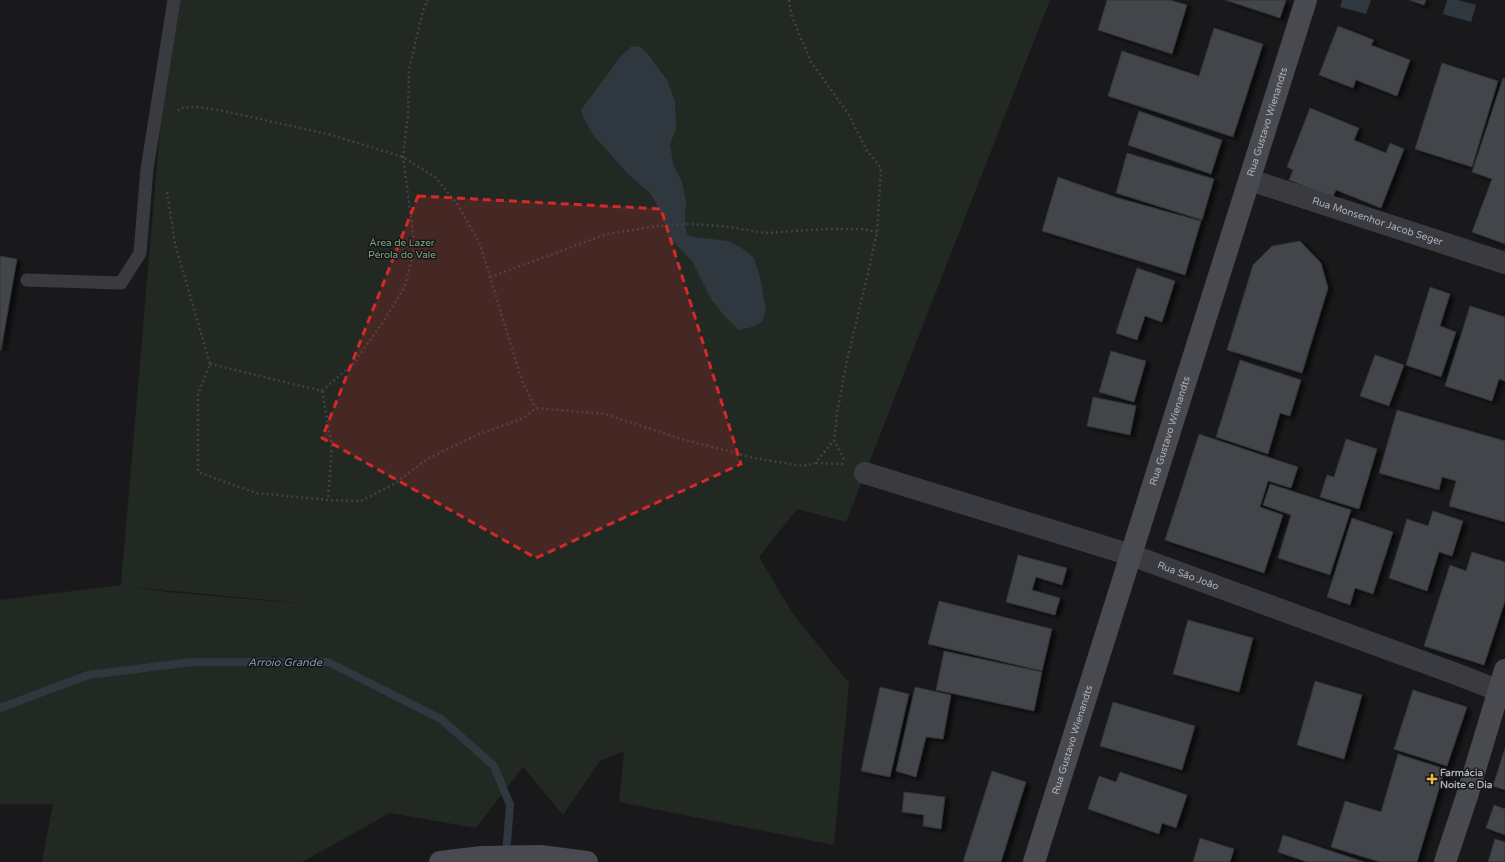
<svg xmlns="http://www.w3.org/2000/svg" width="1505" height="862" viewBox="0 0 1505 862" font-family="'Varela Round',sans-serif">
<style>
.green{fill:#212922;fill-rule:evenodd}
.water{fill:#2f383f}
.lines{fill:none;stroke-linecap:round;stroke-linejoin:round}
.stream{stroke:#2f383f;stroke-width:8}
.building{fill:#434448;stroke:#333337;filter:url(#shadow)}
.path{stroke:#404247;stroke-width:2.5;stroke-dasharray:2 3;stroke-linecap:butt}
.lane{stroke:#3a3b40;stroke-width:13}
.street{stroke:#3a3b40;stroke-width:22}
.secondary{stroke:#484a50;stroke-width:22}
.marked{fill:#d62828;fill-opacity:0.2;stroke:#d62828;stroke-width:3;stroke-dasharray:8 5;stroke-linejoin:round}
.poi-dot{fill:#f0b83c;stroke:#141416;stroke-width:1.5}
.labels{text-anchor:middle;dominant-baseline:central;stroke-width:3;stroke-linejoin:round;paint-order:stroke}
.street-label{font-size:10px;fill:#acb0bb;stroke:#141416}
.park-label{font-size:10px;fill:#83a586;stroke:#141416}
.poi-label{font-size:10px;font-weight:bold;fill:#acb0bb;stroke:#141416;text-anchor:start}
.water-label{font-size:11px;font-style:italic;fill:#839cb5;stroke:#141416}
</style>
<defs>
<filter id="shadow"><feDropShadow dx="4.5" dy="2.5" stdDeviation="2" flood-color="#0009"/></filter>
</defs>
<rect width="100%" height="100%" fill="#19191b"/>
<path class="green" d="M179 0H1050L846 522 797 509 759 557 793 614 849 683 834 845 619 802 624 751 600 761 563 815 523 767 476 828 390 813 302 862H42L53 804H0V600L121 585 163 94ZM134 587 329 606 167 592Z"/>
<path class="water" d="M1342 0H1371L1366 14 1340 7Z
M1447 0H1458L1476 5 1471 22 1443 14Z
M632 46 640 47 648 54 667 80 675 101 676 129 670 144 673 164 682 182 686 201 685 214 686 231 688 235 694 237 728 241 743 249 754 258 760 277 766 310 762 322 752 327 739 330 726 318 711 299 692 261 669 237 662 216 655 201 649 192 629 175 594 136 584 119 581 110 621 56Z"/>
<g class="lines">
<path class="stream" d="M0 708 88 675 192 662H328L441 719 494 766 510 805 506 855"/>
</g>
<path class="building" d="M1107 0H1170L1187 5 1172 54 1098 30Z
M1225 0H1286L1280 18Z
M1409 0H1426L1424 5Z
M1338 26 1374 40 1371 45 1410 60 1397 96 1356 80 1353 88 1319 75Z
M1214 28 1263 44 1233 137 1108 96 1122 51 1199 76Z
M1442 63 1498 81 1472 167 1415 149Z
M1503 78 1505 79V244L1472 232 1492 179 1472 172Z
M1310 108 1359 128 1354 140 1386 153 1390 143 1404 149 1381 208 1336 190 1330 203 1304 186 1289 180 1293 170 1287 167Z
M1139 111 1222 140 1211 174 1128 145Z
M1127 153 1214 179 1202 220 1116 193Z
M1058 177 1118 198 1201 221 1185 275 1042 231Z
M1300 241 1321 263 1328 288 1302 373 1227 350 1253 265 1272 246Z
M0 256 17 259 1 350H0Z
M1137 268 1175 281 1162 322 1145 316 1137 340 1116 333Z
M1430 287 1450 294 1440 326 1456 332 1441 377 1406 365Z
M1470 306 1505 317V381L1499 379 1492 401 1445 386Z
M1111 351 1146 361 1134 402 1099 392Z
M1375 355 1404 365 1389 406 1360 396Z
M1240 360 1301 380 1290 416 1280 413 1268 454 1216 437Z
M1093 397 1136 406 1130 435 1087 426Z
M1397 410 1505 441V522L1449 506 1456 481 1442 477 1439 490 1379 473Z
M1199 434 1298 467 1291 488 1268 481 1260 507 1283 515 1264 573 1165 540Z
M1346 439 1377 449 1359 509 1320 497 1327 475 1334 477Z
M1270 484 1351 510 1330 575 1278 558 1291 515 1263 505Z
M1433 511 1463 521 1452 556 1439 552 1427 591 1389 578 1407 519 1428 526Z
M1352 518 1393 532 1373 594 1355 588 1350 605 1327 597Z
M1472 552 1505 562V601L1484 665 1424 646 1450 565 1466 571Z
M1018 555 1067 568 1062 585 1036 577 1032 590 1060 598 1055 615 1006 602Z
M939 601 1052 629 1042 671 928 644Z
M1188 620 1253 638 1239 692 1173 674Z
M944 651 1042 672 1034 711 936 690Z
M1315 681 1362 695 1344 759 1297 745Z
M880 687 909 694 890 777 861 771Z
M915 687 951 695 943 739 926 737 916 777 896 771Z
M1413 690 1467 707 1447 766 1394 749Z
M1113 702 1195 726 1182 770 1100 746Z
M1505 748V790L1493 786Z
M1398 754 1445 769 1417 862H1380L1331 847 1345 801 1381 812Z
M992 771 1026 782 1001 862H963Z
M1120 772 1187 795 1176 828 1162 823 1159 834 1088 809 1099 776 1116 782Z
M904 792 945 797 941 829 923 826 924 815 902 812Z
M1494 805 1505 809V835L1486 828Z
M1283 835 1364 862H1307L1278 852Z
M1200 838 1234 849 1230 862H1193Z
M1495 839 1505 842V862H1488Z"/>
<g class="lines">
<path class="path" d="M789 0 791 14 811 62 849 115 867 151 881 168 877 232 868 273 847 360 837 413 834 440 845 461
M178 111 180 108 197 107 219 110 332 135 403 157 435 177 458 205 480 244 522 381 536 408
M167 192 175 244 210 364 198 394V472L256 493 328 500 361 501 394 484 429 458 479 434 524 418 536 408 605 414 678 438 754 458 802 466 815 463 834 440
M490 277 607 234 657 226 690 224 722 226 766 233 824 229H862L877 232
M210 364 322 391
M322 391 354 363 385 319 404 288 415 248 403 157 408 114 409 70 423 10 428 0
M322 391 332 446 328 500
M816 463 843 464"/>
<path class="lane" d="M27 280 121 283 140 253 147 169 174 0"/>
<g class="street">
<path id="s1" d="M1250 180 1505 263"/>
<path id="s2" d="M865 473 1131 555 1456 674 1505 693"/>
</g>
<g class="secondary">
<path d="M440 862 482 857 540 856 587 862"/>
<path id="s3" d="M1034 862 1306 0"/>
<path d="M1445 862 1467 796 1505 670"/>
</g>
</g>
<path class="marked" d="M418 196 661 209 741 464 536 558 322 438Z"/>
<path class="poi-dot" d="M1430 773h4v4h4v4h-4v4h-4v-4h-4v-4h4z"/>
<g class="labels">
<g class="street-label">
<text stroke="none"><textPath href="#s3" startOffset="776">Rua Gustavo Wienandts</textPath></text>
<text stroke="none"><textPath href="#s1" startOffset="134">Rua Monsenhor Jacob Seger</textPath></text>
<text stroke="none"><textPath href="#s3" startOffset="452">Rua Gustavo Wienandts</textPath></text>
<text stroke="none"><textPath href="#s2" startOffset="339">Rua São João</textPath></text>
<text stroke="none"><textPath href="#s3" startOffset="128">Rua Gustavo Wienandts</textPath></text>
</g>
<g class="park-label">
<text x="402" y="243">Área de Lazer<tspan x="402" dy="12">Pérola do Vale</tspan></text>
</g>
<g class="poi-label">
<text x="1440" y="773">Farmácia<tspan x="1440" dy="12">Noite e Dia</tspan></text>
</g>
<g class="water-label">
<text x="285" y="662">Arroio Grande</text>
</g>
</g>
</svg>
